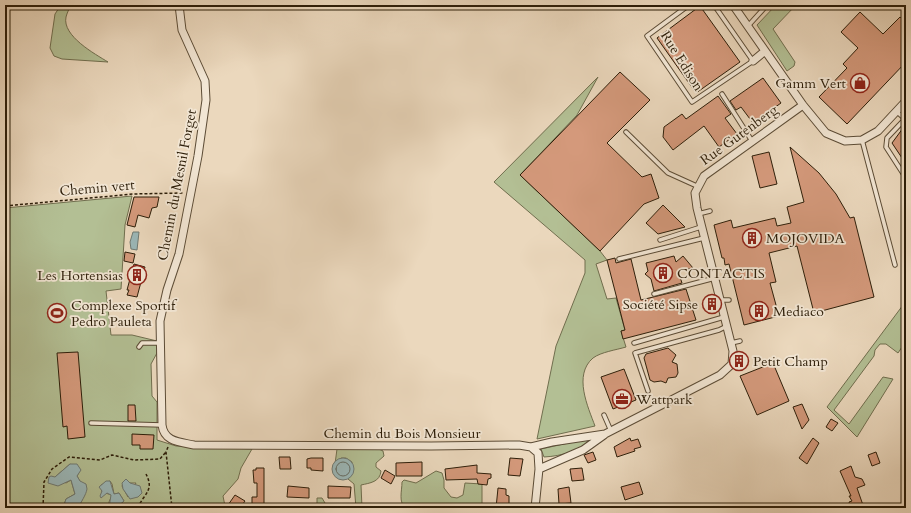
<svg xmlns="http://www.w3.org/2000/svg" width="911" height="513" viewBox="0 0 911 513" font-family="Cardo,serif">
<style>
.green{fill:#b3bf94;stroke:#706e4e;fill-rule:evenodd}
.water{fill:#9bb8b9;stroke:#6f7a73}
.lines{fill:none;stroke-linecap:round;stroke-linejoin:round}
.shore{stroke:#646b61;stroke-width:1}
.building{fill:#d4997b;stroke:#2d1e09}
.lane-casing{stroke:#5c4c36;stroke-width:5.5}
.street-casing{stroke:#5c4c36;stroke-width:9}
.path{stroke:#2d1e09;stroke-width:1.5;stroke-dasharray:3 2;stroke-linecap:butt}
.lane{stroke:#f2e6d4;stroke-width:3.5}
.street{stroke:#f2e6d4;stroke-width:7}
.labels{text-anchor:middle;dominant-baseline:central;stroke-width:3.5;stroke-linejoin:round;paint-order:stroke}
.street-label{font-size:14px;fill:#2d1e09;stroke:#f2e6d4}
.poi-label{font-size:14px;fill:#2d1e09;stroke:#f2e6d4;text-anchor:start}
</style>
<rect width="100%" height="100%" fill="#ebd8bd"/>
<filter id="stains"><feTurbulence type="fractalNoise" baseFrequency=".005" numOctaves="4"/><feColorMatrix values="0 0 0 0 .2 0 0 0 0 .09 0 0 0 0 .02 0 0 0 .5 -.17"/></filter>
<radialGradient id="worn" r=".72"><stop offset=".6" stop-color="#630" stop-opacity="0"/><stop offset="1" stop-color="#630" stop-opacity=".3"/></radialGradient>
<path class="green" d="M61 5H81L78 7 71 5C69 9 67 13 66 17 62 36 95 54 108 62L62 59 54 56 50 48 55 14Z
M776 5H796L773 29 795 62 794 66 787 71 757 25Z
M598 77 577 115 520 175 600 251 607 260 596 264 607 299 616 298 625 330 621 331 626 347C616 350 601 352 593 358 573 375 588 407 595 426L537 439 556 346 585 273V260L494 182Z
M132 196 125 225 121 289 106 291 111 335H132L157 341V353L151 364 152 396 157 402V440L176 446 252 449 241 468 238 479 223 496 225 506 221 508H116L124 501 119 493 114 494 112 484 110 481 101 485 102 492 112 495 109 502V508H78C87 490 86 493 77 476L80 470 70 464 55 477 66 483 71 480 75 494 66 499 63 508H5V208ZM126 479 130 483H136L128 497 122 486Z
M906 301V341L898 353 886 344H880L875 350 874 356 834 410 849 424 883 377 893 379 857 437 827 407Z
M591 438 592 441C576 451 563 456 544 457L541 449Z
M337 449H379L383 451 384 456 376 463V467L381 471C380 482 370 483 361 485L362 508H356L354 484 348 479 351 475 352 462 346 458H341L335 464Z
M436 471 442 473 444 480V488L451 497 457 498 463 495 465 483 482 484V508L442 506 440 508H406C398 503 402 491 402 482L404 480 416 483Z
M317 498H322L328 508H317Z"/>
<path class="water" d="M133 232H139L137 250 131 249 130 242Z
M332 469a11 11 0 1 1 22 0a11 11 0 1 1-22 0Z
M70 464H77L81 470 77 476 80 481 86 484 87 489C86 495 81 502 78 508H63L66 499 75 494 71 480 58 486 48 483 49 477 51 476 55 477Z
M126 479 130 483 140 486 142 493 138 497 130 499 123 489 122 483Z
M106 481H110L114 494 119 493 124 501 116 508H109L111 495 107 493 101 498 100 496 102 491 99 487Z"/>
<g class="lines">
<path class="shore" d="M336 469a7 7 0 1 1 14 0a7 7 0 1 1-14 0Z"/>
</g>
<path class="building" d="M700 6 740 62 696 93 657 38Z
M860 12 883 34 900 17 906 22V62L847 124 819 97 847 68 843 64 858 48 841 32Z
M620 72 650 100 607 143 642 177 651 174 659 198 644 204 600 251 520 175Z
M763 78 781 103 753 123 741 107 736 110 730 101Z
M718 96 731 114 725 118 737 134 719 147 704 126 673 150 663 137 664 127 682 114 686 119Z
M906 124V164L892 143Z
M790 147 819 173 836 194 850 218 854 217 874 297 814 313 797 246 769 253 776 282 770 283 779 316 744 325 729 264 725 265 724 258H722L714 225 731 220 733 228 775 218 777 226 791 223 787 207 804 202Z
M769 152 777 184 760 188 752 156Z
M134 197H159L157 207 152 208 149 218 138 215 135 227 127 225Z
M663 205 685 227 658 234 646 223Z
M125 252 135 254 133 263 124 261Z
M674 256 676 262 683 256 693 268 678 271 682 283 654 291 651 279 645 274 648 271 646 263Z
M615 258 616 263 631 259 641 300 686 289 696 320 623 339 621 331 625 330 607 260Z
M134 264 145 267 137 297 127 295 129 290H127Z
M668 348 676 355 672 362 677 364 678 373 676 377 668 378 666 383 661 381 654 382 650 380 644 358 646 354Z
M78 352 85 437 68 439 67 426 63 427 57 353Z
M773 363 789 401 757 415 740 376Z
M624 369 636 400 613 409 601 377Z
M802 404 809 420 802 429 793 407Z
M128 405H135L136 421H128Z
M831 419 838 423 832 431 826 427Z
M132 434 154 435 153 449H140V445H132Z
M630 438 631 441 638 439 641 447 634 449 635 451 617 457 614 447Z
M813 438 819 443 807 464 799 458Z
M593 452 596 460 588 463 584 455Z
M876 452 880 463 872 466 868 455Z
M279 457H290L291 469H280Z
M311 458H323V471L311 470V468H307V459Z
M510 458 523 459 520 476 508 475Z
M422 462V476H396V463Z
M477 465V473L491 474V478L488 479 487 485 478 484 477 479 446 480 445 469Z
M851 466 855 477 862 479 865 485 857 488 864 508H851L849 502 852 501 849 496H851L840 471Z
M256 468H264V508H252V497H257V483H254L253 470H256Z
M582 468 584 480 572 481 570 469Z
M385 470 395 476 391 484 381 478Z
M639 482 643 494 625 500 621 487Z
M288 486 309 488V498L287 497Z
M328 486 351 487 350 498H328Z
M569 487 571 503 559 504 558 489Z
M498 488 506 489V495L509 496V508H496Z
M235 495 245 501 240 508H232L228 505Z"/>
<g class="lines">
<defs>
<path id="lane" d="M689 5 647 36 692 102 753 61 714 5
M748 26 767 5
M722 94 752 141
M896 111 905 119 887 138 886 147 906 178
M626 132 668 173 699 187
M862 140 895 265
M698 214 710 211
M660 240 701 227
M619 259 704 238
M654 294 715 278
M720 300H729
M634 343 724 317
M731 343 740 341
M139 347 142 343H160
M648 391 635 353 719 330 727 326
M604 415 611 431
M91 423 162 425"/>
<path id="street" d="M179 5 182 30 205 81 206 100 198 156 179 254 167 290 160 321 162 425C164 442 180 442 194 445L431 446 519 445 531 447 538 453 539 469 535 508
M733 5 803 105 826 133 845 141 862 140 878 131 906 101
M753 61 765 51
M531 447 552 442 605 434 720 375 732 364 733 351 697 208 695 193 704 176 803 105
M539 469 583 450 604 435"/>
</defs>
<use href="#lane" class="lane-casing"/>
<use href="#street" class="street-casing"/>
<path class="path" d="M5 206 133 194 183 193
M168 447 166 452 172 508
M43 508 44 482 52 469 69 457 100 460 112 455 134 460 160 459 166 452
M138 508C143 494 155 491 146 474"/>
<use href="#lane" class="lane"/>
<use href="#street" class="street"/>
</g>
<defs>
<symbol id="shop-ring" viewBox="-11 -11 22 22"><circle r="9.5" fill="#f2e6d4" stroke="#8f2418" stroke-width="1.5"/><path d="M-5-2.5h2.3a2.7 3.5 0 0 1 5.4 0H5L5.5 6h-11ZM-1.5-2.5h3a1.5 2.3 0 0 0-3 0Z" fill="#8f2418"/></symbol>
<symbol id="building-ring" viewBox="-11 -11 22 22"><circle r="9.5" fill="#f2e6d4" stroke="#8f2418" stroke-width="1.5"/><path d="M-4-6H4V6H1V3H-1V6H-4ZM-2.5-4.3h1.7v1.8h-1.7ZM.8-4.3h1.7v1.8H.8ZM-2.5-1h1.7V.8h-1.7ZM.8-1h1.7V.8H.8Z" fill="#8f2418"/></symbol>
<symbol id="stadium-ring" viewBox="-11 -11 22 22"><circle r="9.5" fill="#f2e6d4" stroke="#8f2418" stroke-width="1.5"/><path d="M0-5a6.5 5 0 1 0 0 10a6.5 5 0 1 0 0-10ZM-3.5-1.8h7v3.6h-7Z" fill="#8f2418"/></symbol>
<symbol id="office-ring" viewBox="-11 -11 22 22"><circle r="9.5" fill="#f2e6d4" stroke="#8f2418" stroke-width="1.5"/><path d="M-6-3h4V-5.5h4V-3h4V5H-6ZM-1-4.5V-3h2v-1.5ZM-6 0V1H6V0Z" fill="#8f2418"/></symbol>
</defs>
<g fill-rule="evenodd">
<use href="#shop-ring" x="849" y="72" width="22" height="22"/>
<use href="#building-ring" x="741" y="227" width="22" height="22"/>
<use href="#building-ring" x="652" y="262" width="22" height="22"/>
<use href="#building-ring" x="126" y="264" width="22" height="22"/>
<use href="#building-ring" x="701" y="293" width="22" height="22"/>
<use href="#building-ring" x="748" y="300" width="22" height="22"/>
<use href="#stadium-ring" x="46" y="302" width="22" height="22"/>
<use href="#building-ring" x="728" y="350" width="22" height="22"/>
<use href="#office-ring" x="611" y="388" width="22" height="22"/>
</g>
<g class="labels">
<g class="street-label">
<text transform="translate(682 61) rotate(58)">Rue Edison</text>
<text transform="translate(739 135) rotate(-36)">Rue Gutenberg</text>
<text transform="translate(177 185) rotate(-79)">Chemin du Mesnil Forget</text>
<text transform="translate(97 188) rotate(-5)">Chemin vert</text>
<text x="402" y="433">Chemin du Bois Monsieur</text>
</g>
<g class="poi-label">
<text x="846" y="83" text-anchor="end">Gamm Vert</text>
<text x="766" y="238">MOJOVIDA</text>
<text x="677" y="273">CONTACTIS</text>
<text x="123" y="275" text-anchor="end">Les Hortensias</text>
<text x="698" y="304" text-anchor="end">Société Sipse</text>
<text x="71" y="305">Complexe Sportif<tspan x="71" dy="16">Pedro Pauleta</tspan></text>
<text x="773" y="311">Mediaco</text>
<text x="753" y="361">Petit Champ</text>
<text x="636" y="399">Wattpark</text>
</g>
</g>
<rect width="911" height="513" fill="none" stroke="#ebd8bd" stroke-width="20"/>
<rect x="6" y="6" width="899" height="501" fill="none" stroke="#2d1e09" stroke-width="2"/>
<rect x="10" y="10" width="891" height="493" fill="none" stroke="#2d1e09"/>
<rect width="100%" height="100%" filter="url(#stains)"/>
<rect width="100%" height="100%" fill="url(#worn)"/>
</svg>
